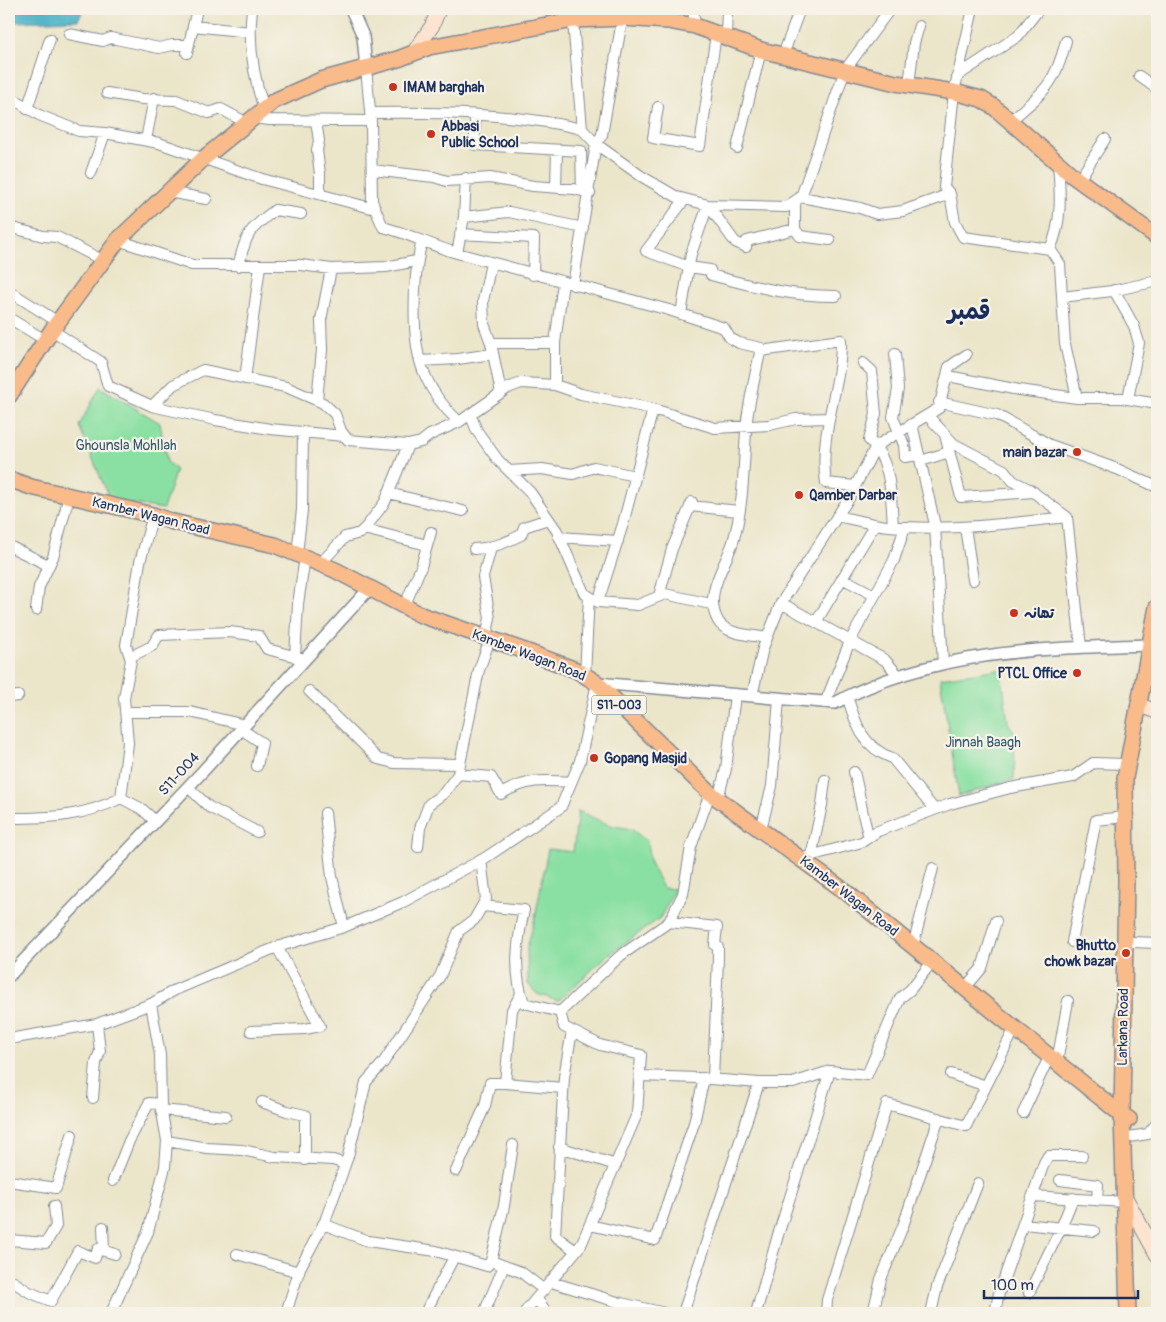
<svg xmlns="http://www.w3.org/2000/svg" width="1166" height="1322" viewBox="0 0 1166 1322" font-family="Pangolin,'Playpen Sans Arabic',sans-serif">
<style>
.green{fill:#8ae0a3;stroke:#528880}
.water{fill:#44aec3;stroke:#306e90}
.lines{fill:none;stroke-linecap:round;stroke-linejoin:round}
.minor-casing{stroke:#838a94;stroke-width:12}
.tertiary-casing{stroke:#838a94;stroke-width:14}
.secondary-casing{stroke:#838a94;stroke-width:16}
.primary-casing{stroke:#838a94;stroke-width:18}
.minor{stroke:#fff;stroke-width:10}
.tertiary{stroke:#fff;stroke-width:11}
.secondary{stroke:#fde4d1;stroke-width:14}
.primary{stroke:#fabb8b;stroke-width:15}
.poi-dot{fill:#c8321e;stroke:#f7f3e8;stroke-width:2}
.labels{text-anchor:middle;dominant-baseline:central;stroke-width:4.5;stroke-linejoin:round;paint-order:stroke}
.shield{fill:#f7f3e8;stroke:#5d6a87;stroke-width:1}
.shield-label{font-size:12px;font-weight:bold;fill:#1b2f5e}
.poi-label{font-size:14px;font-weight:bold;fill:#1b2f5e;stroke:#f7f3e8;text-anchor:start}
.park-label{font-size:14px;fill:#375b6f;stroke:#f7f3e8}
.street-label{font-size:14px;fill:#1b2f5e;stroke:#f7f3e8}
.town-label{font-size:24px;font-weight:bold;fill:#1b2f5e;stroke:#f7f3e8}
</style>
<rect width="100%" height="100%" fill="#f7f3e8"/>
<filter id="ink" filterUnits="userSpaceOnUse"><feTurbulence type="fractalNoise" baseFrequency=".02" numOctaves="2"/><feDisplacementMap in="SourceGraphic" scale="10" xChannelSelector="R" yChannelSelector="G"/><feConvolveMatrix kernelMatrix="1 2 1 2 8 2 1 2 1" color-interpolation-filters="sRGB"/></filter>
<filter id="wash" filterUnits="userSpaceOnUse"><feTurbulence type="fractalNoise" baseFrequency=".0096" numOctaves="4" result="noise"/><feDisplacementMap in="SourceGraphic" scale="20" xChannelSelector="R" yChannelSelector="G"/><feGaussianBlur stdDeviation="1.12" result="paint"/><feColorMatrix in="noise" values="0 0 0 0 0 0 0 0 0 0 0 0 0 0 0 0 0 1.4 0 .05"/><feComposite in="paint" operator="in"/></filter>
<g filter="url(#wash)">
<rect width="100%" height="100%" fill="#ebe5c9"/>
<path class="green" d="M100 387 160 423 167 462 176 470 163 509 110 500 79 426Z
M1001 669 1008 723 1015 733 1014 779 959 796 940 678Z
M578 811 609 825 631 829 647 841 650 863 663 888 675 889 660 918 607 956 558 1001 537 994 528 984 527 948 535 918 548 849 573 852Z"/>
<path class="water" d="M9 9H84L78 20 15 22 9 21Z"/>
</g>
<g filter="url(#ink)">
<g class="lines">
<defs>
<path id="minor" d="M252 9C248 43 253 76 264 109
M572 9 582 129 596 144 641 176 677 197 708 205 786 207 801 197 860 208 877 214 903 211 950 194
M693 9 695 26
M973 9 954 92 944 187 950 194 955 222 963 237 1050 249 1060 264 1065 344 1077 398
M193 26 250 32
M69 34 103 41 111 38 159 48 173 45H189
M726 36 727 9
M187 53 197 9
M783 55 800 9
M366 68 371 121 372 201 383 227C408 233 431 246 457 253L669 310 724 328 730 338 739 343 761 348C756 372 750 396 747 420 743 460 745 502 733 542 725 567 703 594 718 621 726 635 753 635 767 638
M957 76 1018 36 1039 9
M1139 76 1157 89
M909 85 914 43 919 26
M107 93 142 99 176 100 209 113 221 109 247 123
M9 96 39 115 79 131 105 133 159 143 262 179 375 209
M658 107 653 138 700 146 716 34
M27 109 50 39
M370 113C441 112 513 113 582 129
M475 115V145L581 151 582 191
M253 118 269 120 371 121
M316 121 319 141 317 150 320 174V194
M1010 121C1044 92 1055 85 1066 41
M146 140 154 98
M737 148 761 50
M372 170 434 177 447 181 490 178 533 186 574 189 590 193
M91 173 105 133
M1079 180 1105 139
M556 187 557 150
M169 192 206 199
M801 197 845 70 890 9
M685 199 646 251 689 267 710 270 711 275C755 287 790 296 836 296
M795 201V229L800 236 830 240
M464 217 509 212 583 228
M9 227 43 236 57 237 104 261
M460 234 534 238 533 275
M118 240 192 265H301L331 269 386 267 416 261
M422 241C413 274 410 344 425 375 432 392 445 409 459 422
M1050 249C1063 222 1060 190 1058 162
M457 253 464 217 466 178
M491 263 483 301 484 324 491 343 501 393
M238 266C247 233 248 230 275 210L301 214
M573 285 596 144 602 135 624 9
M1114 290 1134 326 1139 343 1128 399
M9 291 58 322
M1062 297 1112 291 1157 281
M681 314 691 254 708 205 735 242 746 247 747 241 795 229
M9 318 45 340
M52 330 101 362 108 386 152 406 215 420 270 429 344 436
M491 343H555
M760 351 841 340C842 387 818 433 826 483L855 486
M895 354 898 389 893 417 904 445 905 457 919 455
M420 361 458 359 492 354
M863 363 872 371 876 414 869 440C892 460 891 498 893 526
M948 376 1019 390 1077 398H1122L1157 404
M245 379 260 266
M555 385V343L563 282
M317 400 322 350 321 320 331 269
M939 402 997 415 1050 445 1117 469 1157 487
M152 406 173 385 203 370 286 387 323 403 335 414 341 431 348 440 408 445 421 442 430 435 459 422 508 388 521 383 555 385 581 394 653 409 715 428 769 425 796 419 829 418
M470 414 477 431 498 460 530 492 557 531 584 593 598 602 638 605 665 594 711 604
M928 416 954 444 1004 470 1013 481 1029 489 1067 517 1081 647
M912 424 935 525 943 664
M945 435 961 497 1034 492
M921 461 949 452
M509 471 542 469 573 474 594 467 635 476
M388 493 463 511
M690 506 739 511
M837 516C860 521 882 527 906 527 960 530 1013 523 1067 517
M965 527 973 580
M364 529 427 545
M559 537 618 541
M9 546 48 565
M474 549C492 548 505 543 521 535L524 527 548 519
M297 554 302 510 303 432
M320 564 345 537 360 533 367 526 385 502 408 445
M842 578 874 595
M659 596 672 549 692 502
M598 602 623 524 653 409
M781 603 885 660 898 675
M404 607 421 567 431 532
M36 610 39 587 53 557 69 496
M816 622 875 524
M486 638 490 618 483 577 491 548
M130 657 152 646 159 635 230 632 259 636 267 649 305 659
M295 657 298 604 305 557
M585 675 589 596
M309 691 378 759 394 763 460 764
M752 696 763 648 781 603 849 498 876 446 939 408 949 367 966 355
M847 696C856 724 862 747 892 758L934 809
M9 697 18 696
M825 703 850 641 894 560 905 527
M126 712H190L245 725
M241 729 262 743 257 766
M854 772C860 794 862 816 869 837
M458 774 491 777 501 794C527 779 542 780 571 782
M188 787 209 807 257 832
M121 798 128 743 124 698 131 660 126 645 140 562 153 515
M121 798 142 809 155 821
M718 798 726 769 735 695
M325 813 332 877 344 927
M9 818C50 818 83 817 121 798
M761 829 772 786 779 699
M418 847 420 828 429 804 444 793 458 774 479 670 490 639
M811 857 822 805 825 780
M802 858 862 842 878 831 950 804 1010 788 1073 777 1093 763 1126 764
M482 906 524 910C517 941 513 972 524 1003L560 1012 620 956 669 922 683 894 691 847 710 793
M669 922 717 927 715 945 718 947V958L713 1079
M1072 942 1096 820 1125 817
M1133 942 1157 943
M913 946 933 868
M965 988 982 968 996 921
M251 1031 305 1029 320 1026 277 947
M572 1031 564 1077 555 1236 576 1251
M9 1039 97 1024 151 1004 175 990 277 947 344 927 403 902 485 858 561 807 580 761 597 683
M1057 1062 1068 1001
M951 1074 986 1086
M640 1076 698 1078 759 1083H793L830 1071 867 1075 900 998 910 990 932 962
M505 1083 563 1088
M93 1098 96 1063 100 1051 97 1024
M262 1102 287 1111 305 1115V1160
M161 1110 226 1116
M1023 1113 1050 1055
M1129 1137 1148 1134 1157 1123
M167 1141 207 1148 242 1150 275 1157 333 1160 345 1164
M559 1147 616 1165
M456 1171 485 1106 490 1083H505L512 1010 521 994
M1060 1180 1098 1185 1097 1200
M9 1181 56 1188 72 1135
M113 1181 129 1141 149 1103 161 1104
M1033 1196 1124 1202
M323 1224 368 1241 436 1251 487 1266 491 1261 521 1272 544 1290
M1023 1224 1094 1231
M590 1225 655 1240 694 1123 704 1078
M103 1227 104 1251
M9 1240 46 1243 56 1226 54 1206
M237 1254 299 1272
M491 1261 504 1206 513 1145
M9 1279 29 1292 51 1301 78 1251 95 1258 98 1249 115 1254
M551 1282 621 1303 665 1313
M1029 1293 1061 1228 1073 1198
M537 1299 547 1313
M9 1311V1313
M111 1313 148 1232 165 1167 167 1141 161 1107 160 1055 151 1004
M286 1313 300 1268 325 1221 337 1188 348 1156 366 1082 383 1063 440 976 459 931 474 920 486 899 481 860
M425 1313 454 1257
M484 1313 504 1266
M524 1313 581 1245 637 1114 641 1055 600 1045 564 1027 560 1012
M683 1313 759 1083
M756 1313 778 1235 830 1071
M826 1313 827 1300 887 1104 966 1126 1015 1028
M873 1313 881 1279 903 1226 939 1118
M931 1313 937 1287 978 1183
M995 1313 999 1293 1044 1163 1048 1156H1082"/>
<path id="tertiary" d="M351 9 363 36 366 68
M597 683 835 703C931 651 1042 648 1149 645
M9 976 203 771 369 589"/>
<path id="secondary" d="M414 52 432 26 439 9
M1139 705 1157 712
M1124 1195 1157 1255"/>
<path id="primary" d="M9 396 52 330 118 240 203 159 274 101 321 80 398 59 429 47 574 20 623 18 668 21 695 26 761 50 896 83 954 92 981 99 994 107 1073 176 1157 237
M9 479 31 487 153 515 173 522 275 545 335 570 421 615 525 651 576 670 597 683 710 793 846 892 1122 1115 1129 1119
M1128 1313 1122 1115 1126 879 1125 778 1157 607"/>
</defs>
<use href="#minor" class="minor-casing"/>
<use href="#tertiary" class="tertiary-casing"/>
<use href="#secondary" class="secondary-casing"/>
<use href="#primary" class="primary-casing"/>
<use href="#minor" class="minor"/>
<use href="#tertiary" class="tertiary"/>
<use href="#secondary" class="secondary"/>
<use href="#primary" class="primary"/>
</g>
</g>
<g class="poi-dot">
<circle cx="393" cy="87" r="5"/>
<circle cx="431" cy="134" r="5"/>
<circle cx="1077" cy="452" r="5"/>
<circle cx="799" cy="495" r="5"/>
<circle cx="1014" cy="613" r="5"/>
<circle cx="1077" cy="673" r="5"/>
<circle cx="594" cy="758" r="5"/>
<circle cx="1126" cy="953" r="5"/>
</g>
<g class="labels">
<rect class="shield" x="591.5" y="695.5" width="55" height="19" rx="4"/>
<g class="shield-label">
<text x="619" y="705">S11-003</text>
</g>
<g class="poi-label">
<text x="403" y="87">IMAM barghah</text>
<text x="441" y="126">Abbasi<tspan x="441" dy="16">Public School</tspan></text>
<text x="1067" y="452" text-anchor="end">main bazar</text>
<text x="809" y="495">Qamber Darbar</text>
<text x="1024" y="613">تھانہ</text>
<text x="1067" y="673" text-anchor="end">PTCL Office</text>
<text x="604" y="758">Gopang Masjid</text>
<text x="1116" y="945" text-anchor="end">Bhutto<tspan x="1116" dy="16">chowk bazar</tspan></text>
</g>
<g class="park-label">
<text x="126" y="445">Ghounsla Mohllah</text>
<text x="983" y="742">Jinnah Baagh</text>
</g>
<g class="street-label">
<text transform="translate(151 516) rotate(14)">Kamber Wagan Road</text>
<text transform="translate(529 655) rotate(21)">Kamber Wagan Road</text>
<text transform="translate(179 774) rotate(-47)">S11-004</text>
<text transform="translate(849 896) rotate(38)">Kamber Wagan Road</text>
<text transform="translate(1123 1027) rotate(-89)">Larkana Road</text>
</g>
<g class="town-label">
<text x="969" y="311">قمبر</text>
</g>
</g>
<rect width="1166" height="1322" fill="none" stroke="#f7f3e8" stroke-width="30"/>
<path d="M984 1290v8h154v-8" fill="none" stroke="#1b2f5e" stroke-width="2.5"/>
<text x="991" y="1290" font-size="15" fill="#1b2f5e" stroke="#f7f3e8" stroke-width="4" paint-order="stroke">100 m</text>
</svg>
